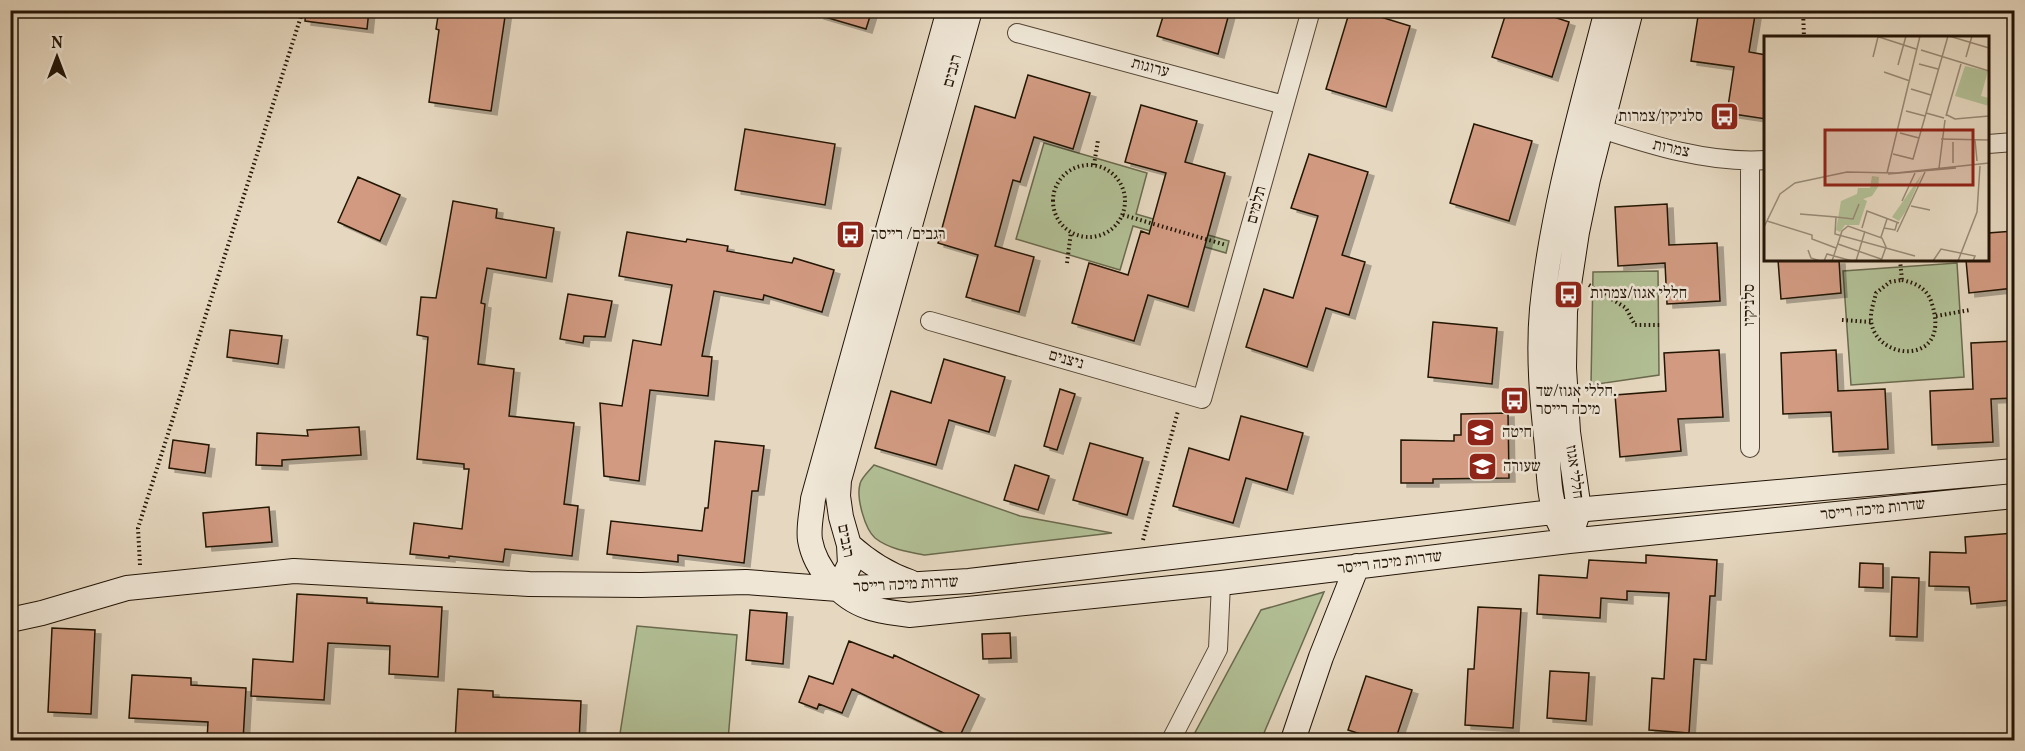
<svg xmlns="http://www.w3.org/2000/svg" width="2025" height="751" viewBox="0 0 2025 751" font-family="Vollkorn,'Frank Ruhl Libre',serif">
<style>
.green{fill:#b2bf95;stroke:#6a6a4e;stroke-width:1.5}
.building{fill:#d19a81;stroke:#221406;stroke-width:1.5;filter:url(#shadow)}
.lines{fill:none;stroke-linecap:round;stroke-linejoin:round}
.street-casing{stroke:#534534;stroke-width:20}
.secondary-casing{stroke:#221406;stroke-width:26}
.path{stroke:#221406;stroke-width:4;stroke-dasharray:1.5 3;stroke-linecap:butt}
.street{stroke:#efe6d6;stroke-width:18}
.secondary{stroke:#efe6d6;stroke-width:24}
.labels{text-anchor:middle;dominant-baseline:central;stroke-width:5;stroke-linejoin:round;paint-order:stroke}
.street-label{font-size:16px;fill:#221406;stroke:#efe6d6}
.poi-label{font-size:16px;fill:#221406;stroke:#efe6d6;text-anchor:start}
.inset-road{fill:none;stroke:#988a76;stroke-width:1.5}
.view{fill:#8f2418;fill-opacity:0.15;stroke:#8f2418;stroke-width:3}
.inset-edge{fill:none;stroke:#221406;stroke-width:3}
</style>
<defs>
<filter id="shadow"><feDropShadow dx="6" dy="4" stdDeviation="0" flood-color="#0004"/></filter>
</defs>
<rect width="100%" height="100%" fill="#e6d8c0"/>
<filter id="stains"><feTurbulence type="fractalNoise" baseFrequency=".00333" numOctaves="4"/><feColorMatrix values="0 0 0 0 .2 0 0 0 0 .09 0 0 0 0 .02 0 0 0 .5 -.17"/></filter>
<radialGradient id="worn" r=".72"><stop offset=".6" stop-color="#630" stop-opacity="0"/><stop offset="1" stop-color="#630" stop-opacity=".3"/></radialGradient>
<path class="green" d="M1044 143 1147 173 1136 214 1229 241 1226 253 1133 226 1120 270 1016 239Z
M1957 263 1964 377 1851 385 1843 271Z
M1658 271 1659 375 1591 385 1593 272Z
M874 465 1020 516 1112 533 925 555C908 552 889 549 875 538 865 529 856 498 860 484 861 478 870 470 874 465Z
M1324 592 1261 740H1191L1261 610Z
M637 626 737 635 728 740H619Z"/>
<path class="building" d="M306 10H369L367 29 305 21Z
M439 10H506L491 111 429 102 439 30 436 29Z
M818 10H872L866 29 818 15Z
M1165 10H1230L1218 54 1157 36Z
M1350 10H1358L1410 26 1386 107 1326 89Z
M1507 10H1533L1569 22 1552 77 1492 57Z
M1699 10H1729L1755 15 1749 52 1766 55V119L1727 113 1734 67 1691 61Z
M1028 75 1090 93 1073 149 1034 137 1020 182 1013 180 995 246 1034 257 1019 312 966 297 978 255 938 243 975 106 1015 118Z
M1141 105 1197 121 1185 162 1225 173 1188 307 1148 295 1134 341 1072 323 1089 263 1128 275 1141 231 1149 234 1166 173 1125 162Z
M1474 124 1532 141 1509 221 1450 203Z
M745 129 835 144 825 205 735 190Z
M1309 154 1368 172 1342 255 1365 262 1349 315 1326 308 1307 367 1246 347 1264 289 1293 298 1318 216 1291 208Z
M358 177 400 195 380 241 338 222Z
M453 201 497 209 496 218 554 228 546 278 487 268 481 303 485 304 478 364 514 369 509 416 574 423 564 504 578 506 572 556 505 549 503 562 449 556V558L410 554 414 523 462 529 469 469H464V464L417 459 428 337 417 335 421 297 436 298Z
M1667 204 1669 245 1717 243 1720 301 1667 304 1665 263 1618 266 1615 207Z
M2014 231V288L1969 293 1966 260H1988V233Z
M627 232 686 242 687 239 728 246 727 251 792 263 794 258 834 270 822 312 764 295 763 300 714 291 702 356 712 357 708 396 650 390 639 481 604 476 600 403 622 406 633 340 661 345 672 285 619 276Z
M1778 260H1839L1841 293 1781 299Z
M568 294 612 301 605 337 584 336 583 343 560 339Z
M1433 322 1497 328 1492 384 1428 377Z
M230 330 282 336 278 364 227 357Z
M2014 341V398L1991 399 1993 442 1932 445 1930 391 1973 389 1971 343Z
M1719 350 1723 417 1678 419 1681 451 1620 457 1615 395 1666 391 1664 353Z
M1836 350 1838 391 1885 389 1888 449 1833 452 1831 412 1783 414 1781 353Z
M944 359 1005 377 989 432 949 420 936 465 875 448 891 391 931 403Z
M1060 389 1075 394 1057 450 1044 446Z
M1508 413 1509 478 1433 479V483H1401V440L1454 441V435H1461V414Z
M1241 416 1303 433 1287 490 1246 478 1233 523 1173 506 1189 448 1229 460Z
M359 427 361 455 282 460V466L256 465 257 433 308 436 307 430Z
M173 440 209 445 205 473 169 468Z
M715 441 764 446 758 491H752L744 563 678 555V562L607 554 611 521 702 531 705 508H708Z
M1090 443 1143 458 1127 515 1073 500Z
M1015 465 1049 476 1038 510 1004 500Z
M269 507 272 542 206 547 203 513Z
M2014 533V600L1971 604 1969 587 1929 586 1930 552 1966 553 1965 537Z
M1646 555 1717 560 1715 596H1710L1706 660 1694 659 1689 733 1649 730 1652 678 1664 679 1669 593 1627 591V600L1601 598 1600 618 1537 614 1539 575 1587 578 1589 560 1646 563Z
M1860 563 1883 564V588L1859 587Z
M1892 577 1919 578 1917 637 1890 636Z
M297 594 367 598V603L442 607 438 677 389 674 390 646 328 643 324 700 251 696 253 659 293 662Z
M1478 607 1521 609 1513 728 1465 725 1468 669H1474Z
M750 610 787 613 783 664 746 660Z
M52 628 95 630 91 714 48 712Z
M1010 633 1011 658 983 659 982 634Z
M849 641 893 658 894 655 979 695 958 740 852 689 842 713 819 704 817 709 799 702 809 676 833 684Z
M1550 671 1589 673 1586 721 1547 718Z
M132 675 191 678V685L246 688 243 741H207L208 722 129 718Z
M1366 676 1412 690 1395 741H1382L1348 730Z
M458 689 493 691V697L581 701 579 741H455Z"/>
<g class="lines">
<defs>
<path id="street" d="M1017 33 1284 105
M1589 125C1645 143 1706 164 1766 160
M1988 144 2014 142
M1750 161V448
M930 321 1202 399 1311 10
M1171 740 1218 649 1221 583"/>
<path id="secondary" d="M949 10 813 499C812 512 808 527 810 540 815 569 841 598 868 607 881 612 896 613 909 615L1221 583 1569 541 2014 496
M1574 525 1579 510 1568 432 1564 368 1565 311 1577 232 1588 179 1631 10
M1561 526C1548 502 1549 472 1547 446 1542 401 1538 354 1542 309 1552 208 1582 108 1607 10
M849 545C868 562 886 574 910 582
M838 589 850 564 849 545 841 517 838 496 839 480 970 10
M10 620 42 613 127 588 294 571 529 584 641 585 746 582 838 589 969 581 1553 512 2014 471
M1293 740 1321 657 1357 566"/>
</defs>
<use href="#street" class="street-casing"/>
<use href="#secondary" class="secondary-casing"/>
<path class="path" d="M1803 10 1804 38
M1094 165 1098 140
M1053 201a36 36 0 1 1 72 0a36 36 0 1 1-72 0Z
M1123 215 1226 245
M1900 260 1902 280
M1067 263 1071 232
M1902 280C1916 283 1928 289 1932 304 1952 366 1876 362 1871 321 1870 312 1874 302 1876 293L1890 282Z
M1589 285 1626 308 1635 325H1661
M1936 316 1970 310
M1842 320 1871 322
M1143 540 1178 411
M140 565 138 528 303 10"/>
<use href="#street" class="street"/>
<use href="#secondary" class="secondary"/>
</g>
<defs>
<symbol id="bus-square" viewBox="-11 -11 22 22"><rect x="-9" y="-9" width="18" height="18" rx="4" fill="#8f2418" stroke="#efe6d6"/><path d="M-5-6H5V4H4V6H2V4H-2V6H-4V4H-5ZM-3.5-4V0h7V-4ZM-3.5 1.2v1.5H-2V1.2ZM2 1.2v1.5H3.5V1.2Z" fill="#fff"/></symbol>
<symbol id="school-square" viewBox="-11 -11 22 22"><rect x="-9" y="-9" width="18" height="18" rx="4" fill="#8f2418" stroke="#efe6d6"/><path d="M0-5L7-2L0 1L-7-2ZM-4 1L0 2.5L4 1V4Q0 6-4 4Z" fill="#fff"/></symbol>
</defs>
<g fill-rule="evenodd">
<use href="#bus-square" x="1708" y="100" width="33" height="33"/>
<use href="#bus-square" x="834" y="218" width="33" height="33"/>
<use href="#bus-square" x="1552" y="278" width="33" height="33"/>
<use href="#bus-square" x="1498" y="384" width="33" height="33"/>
<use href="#school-square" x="1464" y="416" width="33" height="33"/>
<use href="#school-square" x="1466" y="450" width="33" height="33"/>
</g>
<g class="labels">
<g class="street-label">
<text transform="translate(1150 68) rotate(15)">ערוגות</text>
<text transform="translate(953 71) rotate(-74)">רגבים</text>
<text transform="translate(1671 149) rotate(12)">צמרות</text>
<text transform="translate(1257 205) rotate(-75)">תלמים</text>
<text transform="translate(1750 305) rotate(-90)">סלניקיו</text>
<text transform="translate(1066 360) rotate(16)">ניצנים</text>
<text transform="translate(1574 472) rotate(82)">חללי אגוז</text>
<text transform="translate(1873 510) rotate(-6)">שדרות מיכה רייסר</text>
<text transform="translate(845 541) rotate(79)">רגבים</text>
<text transform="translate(1390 563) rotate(-7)">שדרות מיכה רייסר</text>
<text transform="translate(906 585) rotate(-3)">שדרות מיכה רייסר</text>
</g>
<g class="poi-label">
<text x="1703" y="117" text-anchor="end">סלניקין/צמרות</text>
<text x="871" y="235">רגבים/ רייסר</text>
<text x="1590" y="294">חללי אגוז/צמרות</text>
<text x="1536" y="392">חללי אגוז/שד.<tspan x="1536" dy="18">מיכה רייסר</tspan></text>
<text x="1502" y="433">חיטה</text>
<text x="1503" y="467">שעורה</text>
</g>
</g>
<g transform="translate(1764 36)">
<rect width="225" height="225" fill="#e6d8c0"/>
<path d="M201 30 224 35 217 60 225 62V70L191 60ZM158 138 142 175 135 185 128 181ZM108 140 115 141 114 151 108 160 99 163 103 165 95 189H81L76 196 72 194 77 165 93 158 94 152H106Z" fill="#b2bf95"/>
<path class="inset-road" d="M112 0 152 13M185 0 225 12M157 14 225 35M109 21 114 1M202 21 208 0M155 28 174 33M134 29 142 0M120 36 146 45M147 53 167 59M142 75 161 80M162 77 180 82M183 79 191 83 225 80M182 80 197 28M136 97 155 102M177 103 225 104M211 104 213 125M189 106V127M129 118 149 123 184 0M175 132 181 84M123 137 156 0M124 138 192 132M138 165 151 137M147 170 166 174M36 178 72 181 71 198 151 220M72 181 89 183 95 168M3 185 48 199V203L72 212M0 191 16 158 31 147 83 136 132 137 225 127M98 192 103 175 135 187M120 192 131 194 133 187M133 196 161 136M117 201 123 183M74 208 117 223M44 214 47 222 56 225M60 225 63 218 88 225M68 225 78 195 84 190 118 202 122 211 117 225M92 225 101 195M169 225 177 213 211 220 209 225M194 225 213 176 216 130"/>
<path class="view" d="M61 94H209V149H61Z"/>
<rect width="225" height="225" class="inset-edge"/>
</g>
<rect width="2025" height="751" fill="none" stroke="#e6d8c0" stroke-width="36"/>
<rect x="12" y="12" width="2001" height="727" fill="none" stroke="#221406" stroke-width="3"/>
<rect x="18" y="18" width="1989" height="715" fill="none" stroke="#221406" stroke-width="1.5"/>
<g transform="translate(57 57)" stroke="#efe6d6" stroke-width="4.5" paint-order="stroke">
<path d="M0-4.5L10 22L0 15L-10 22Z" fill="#221406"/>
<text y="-9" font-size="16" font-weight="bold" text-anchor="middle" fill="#221406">N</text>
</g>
<rect width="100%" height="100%" filter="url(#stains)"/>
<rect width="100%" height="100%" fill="url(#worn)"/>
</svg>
